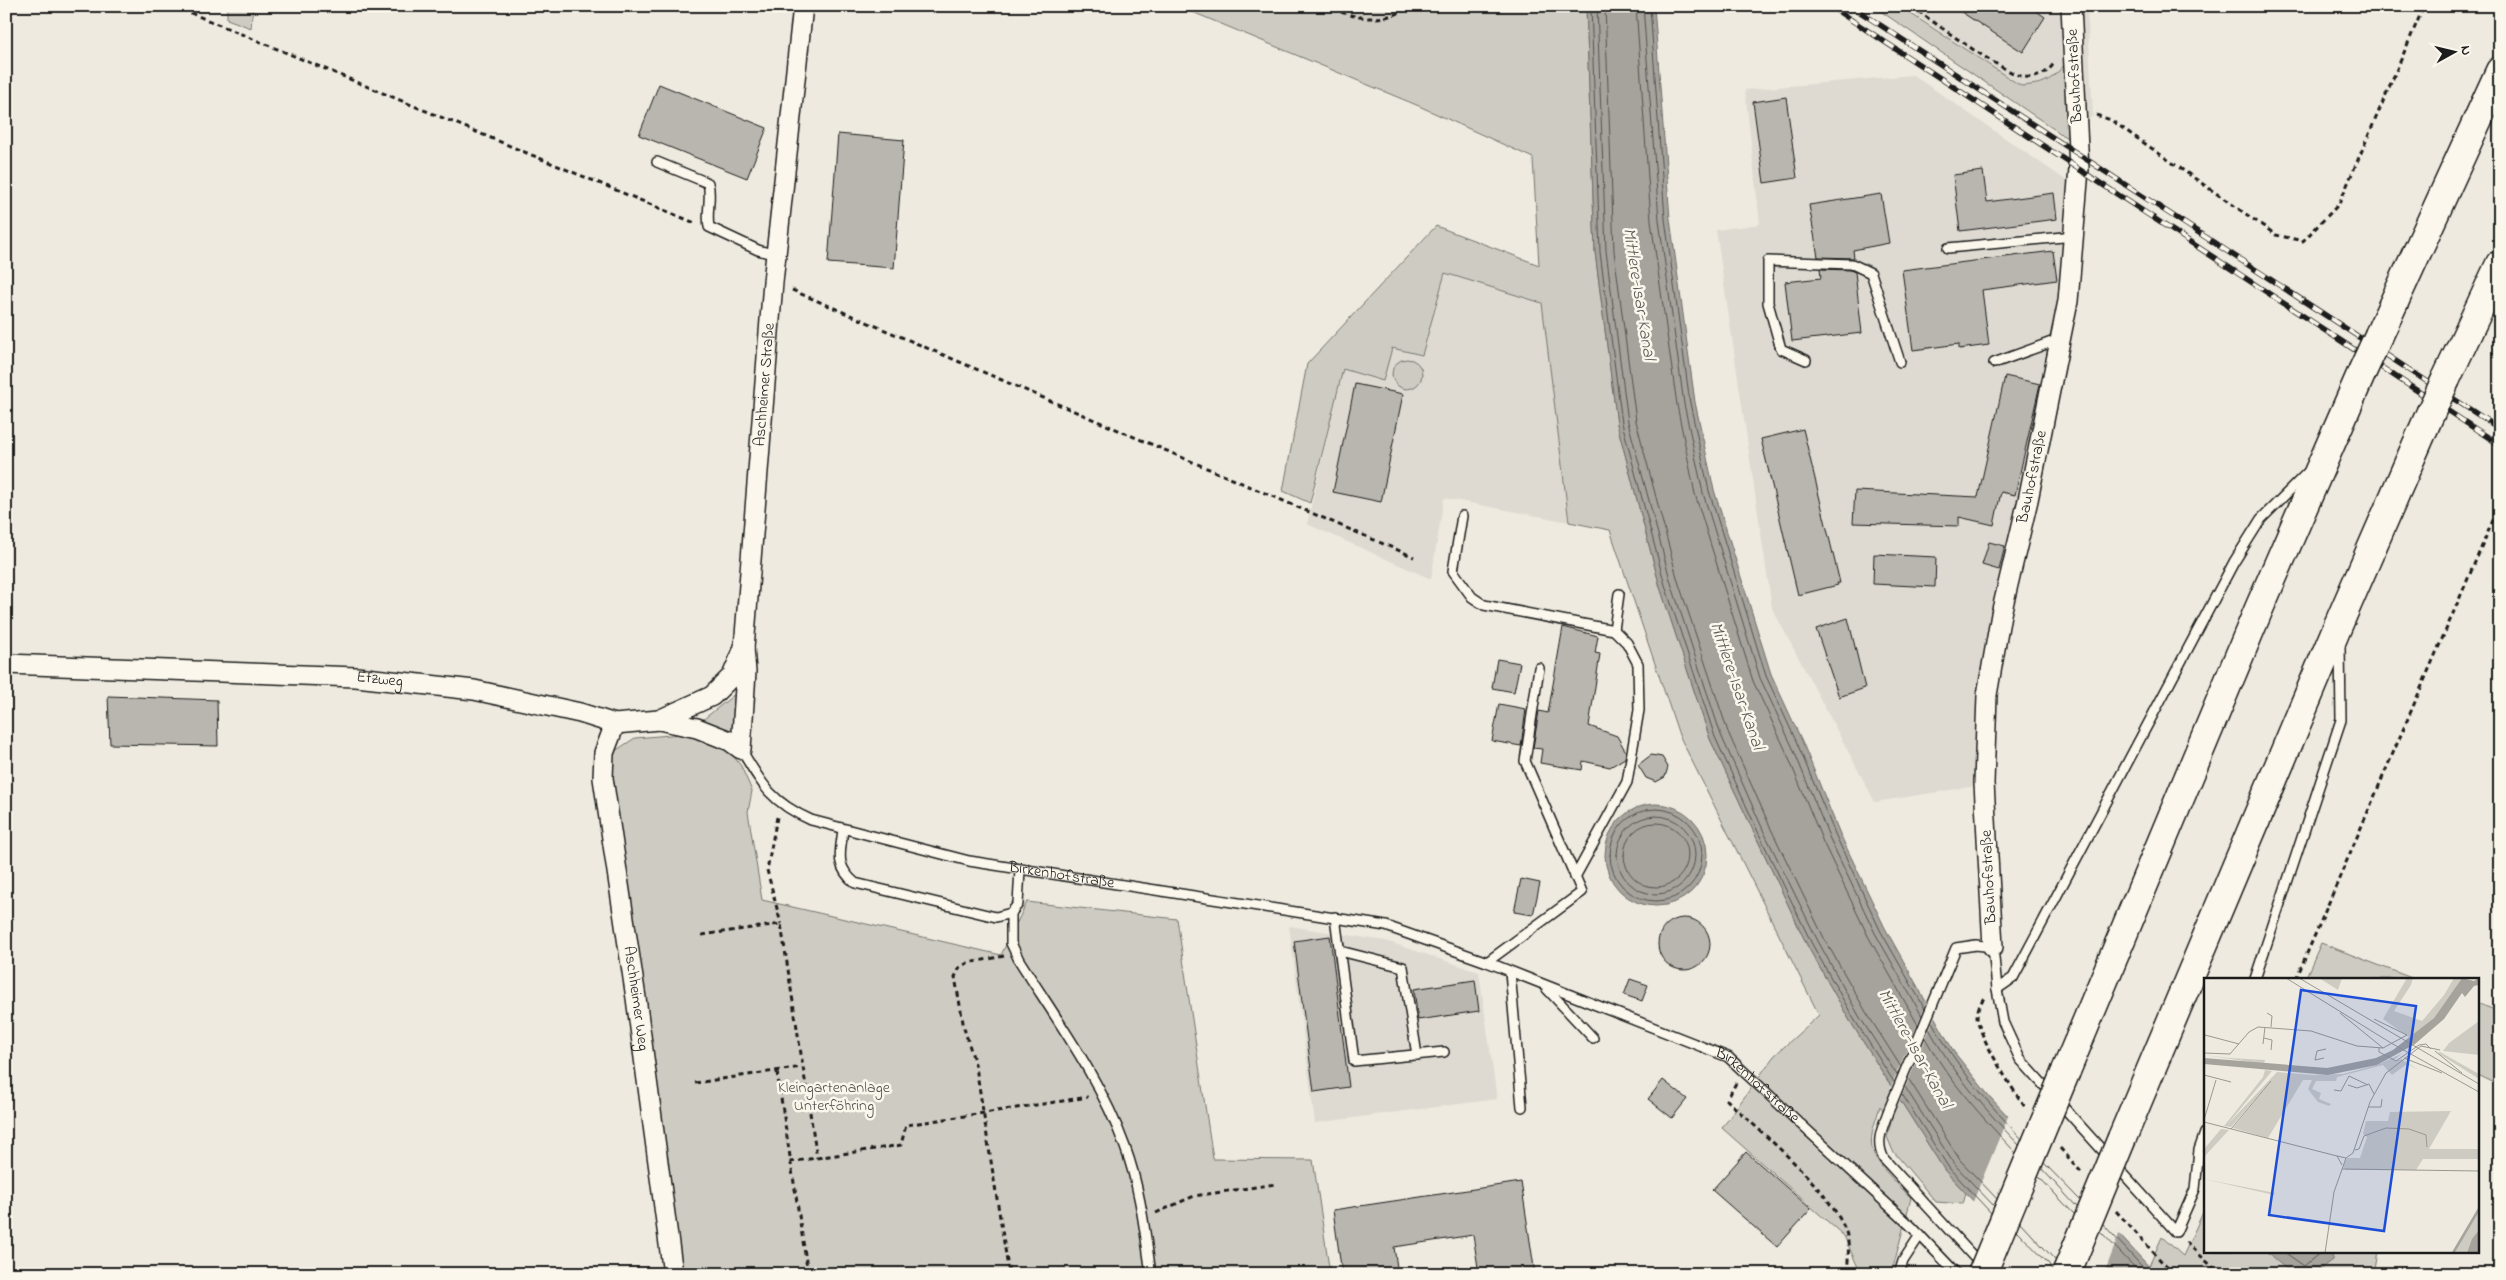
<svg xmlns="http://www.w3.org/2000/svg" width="2506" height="1280" viewBox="0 0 2506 1280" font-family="'Indie Flower',sans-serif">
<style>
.built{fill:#dedad1}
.green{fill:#ceccc2;stroke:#75746f}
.water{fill:#a6a39d;stroke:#6f6d69}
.pier{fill:#eeeadf}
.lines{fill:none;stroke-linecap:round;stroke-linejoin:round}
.shore{stroke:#535250;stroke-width:1}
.building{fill:#b9b6af;stroke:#1c1c1c}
.lane-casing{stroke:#1c1c1c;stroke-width:12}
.street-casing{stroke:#1c1c1c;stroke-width:22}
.highway-casing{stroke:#1c1c1c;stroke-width:31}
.path{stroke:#1c1c1c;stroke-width:3;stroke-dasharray:5 4;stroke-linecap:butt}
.lane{stroke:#fbf7ec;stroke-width:9}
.street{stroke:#fbf7ec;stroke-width:19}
.highway{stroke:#fbf7ec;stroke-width:28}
.rail-casing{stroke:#1c1c1c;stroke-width:5.5}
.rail{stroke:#fbf7ec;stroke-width:4;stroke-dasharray:11;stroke-linecap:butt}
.highway-bridge-casing{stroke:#1c1c1c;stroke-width:31;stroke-linecap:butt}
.highway-bridge{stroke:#fbf7ec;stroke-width:28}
.labels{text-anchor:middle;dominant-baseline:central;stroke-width:5;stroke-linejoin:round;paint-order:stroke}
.street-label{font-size:16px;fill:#1c1c1c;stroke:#fbf7ec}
.park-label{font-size:16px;fill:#51514e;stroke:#fbf7ec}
.water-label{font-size:18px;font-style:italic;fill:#5a5956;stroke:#fbf7ec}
.inset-river{fill:none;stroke:#a6a39d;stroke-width:2.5}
.inset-road{fill:none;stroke:#9a9891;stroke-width:1}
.view{fill:#1d4ed8;fill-opacity:0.15;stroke:#1d4ed8;stroke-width:2.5}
.inset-edge{fill:none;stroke:#1c1c1c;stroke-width:2.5}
</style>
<rect width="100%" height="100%" fill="#eeeadf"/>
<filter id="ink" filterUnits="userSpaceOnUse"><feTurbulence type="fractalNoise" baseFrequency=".02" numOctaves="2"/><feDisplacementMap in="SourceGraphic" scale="10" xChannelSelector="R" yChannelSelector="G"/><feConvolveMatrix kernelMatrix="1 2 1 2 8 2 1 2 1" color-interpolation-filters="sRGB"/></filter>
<g filter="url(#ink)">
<path class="built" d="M1908 6H2087L2093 116 2067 138 2065 65 2055 77 2042 85 2021 86 1908 10Z
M1913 75 2086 194 2068 358 2009 615 1996 695 1995 783 1875 802 1772 608 1716 230 1760 224 1745 90Z
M1445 272 1542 303 1569 522 1444 498 1431 579 1307 524 1343 369 1392 348 1422 355Z
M1289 926 1386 941 1479 972 1497 1099 1315 1123Z"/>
<path class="green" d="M227 6H253L251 28 227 19Z
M1178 6H1586L1595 252 1617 424 1660 587 1710 739 1808 947 1850 1021 1945 1171 1966 1193 1963 1204 1936 1202 1893 1151 1887 1137 1891 1121 1880 1106C1877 1118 1869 1135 1872 1148 1875 1164 1900 1186 1911 1198L1893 1268 1888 1274H1861L1844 1236 1722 1128 1774 1056 1819 1015 1679 735 1610 530 1569 522 1542 303 1445 273 1422 355 1392 348 1383 381 1343 369 1310 503 1283 491 1307 364 1436 226 1539 265 1533 158 1419 106Z
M1873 6H1899L2021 86C2044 84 2050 82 2065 64L2067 138Z
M1392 374a15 15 0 1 1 30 0a15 15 0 1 1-30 0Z
M735 694 733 734 700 722Z
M682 734 707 740 727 748 741 766 752 791 748 812 762 900 1001 955 1027 902 1177 919 1213 1159 1313 1160 1330 1274H681L610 766 615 751 635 738Z
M2321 943 2414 979H2305Z
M2477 1003 2500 1012V1086L2477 1075Z
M2205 1208V1251H2378L2374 1274H2156L2149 1266 2162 1237 2183 1256Z"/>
<path class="water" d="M1586 6H1654L1670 219 1695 402 1714 490 1771 674 1802 741 1840 834 1885 928 1954 1052 1990 1097 2156 1274H2042L1945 1171 1850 1021 1808 947 1710 739 1660 587 1617 424 1595 252Z
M1605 855a51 51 0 1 1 102 0a51 51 0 1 1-102 0Z
M2266 1251H2333L2332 1260C2326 1264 2318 1272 2312 1274 2293 1279 2278 1262 2266 1251Z"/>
<path class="pier" d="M1928 999 1936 1014 1899 1103 1890 1089Z
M2009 1114 2120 1232 2104 1274H2039L1972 1204Z"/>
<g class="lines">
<path class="shore" d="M1591 6 1600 252 1622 423 1665 585 1715 737 1759 834 1812 944 1854 1019 1894 1082
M1597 6 1606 251 1628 422 1671 583 1721 735 1764 832 1818 941 1859 1016 1897 1075
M1605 6 1614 251 1636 421 1678 581 1728 732 1771 829 1824 938 1866 1012 1901 1067
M1636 6 1651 221 1677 405 1695 494 1753 681 1785 749 1823 842 1868 936 1918 1025
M1643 6 1659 220 1684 404 1703 493 1760 678 1792 746 1830 839 1875 933 1922 1016
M1650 6 1665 219 1690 403 1709 491 1766 676 1797 743 1836 836 1880 930 1925 1009
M1610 855a46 46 0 1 1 92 0a46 46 0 1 1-92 0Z
M1617 855a39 39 0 1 1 78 0a39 39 0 1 1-78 0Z
M1624 855a32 32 0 1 1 64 0a32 32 0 1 1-64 0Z
M1932 1022C1956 1066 1987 1102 2022 1139
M1929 1029C1953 1073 1985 1109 2019 1145
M1925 1038C1949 1081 1982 1117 2016 1153
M1908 1078 1960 1160 1997 1199
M1905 1087 1954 1164 1994 1206
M1902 1094 1949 1168 1991 1213
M2044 1163 2080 1200
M2042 1169 2077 1207
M2039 1177 2074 1214
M2020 1222 2055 1260
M2103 1224 2149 1274
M2016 1230 2049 1264 2052 1270
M2100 1231 2141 1274
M2283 1251 2304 1266 2322 1251"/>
</g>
<path class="building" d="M1952 6H2029L2045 17 2023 52Z
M659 84 767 128 747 178 639 135Z
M1786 97 1797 178 1764 183 1753 102Z
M838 134 904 140 894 268 828 263Z
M1983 171 1987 202 2054 193 2057 219 1960 231 1953 175Z
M1881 194 1889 243 1853 250 1854 258 1818 257 1809 205Z
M2053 251 2057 280 1982 290 1989 345 1959 349V344L1913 350 1902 270Z
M1820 269 1850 270 1855 272 1862 333 1792 341 1785 282 1821 278Z
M2005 376 2040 384 2015 495 2001 492 1994 525 1959 517V526L1853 523 1855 491 1978 497Z
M1355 384 1403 394 1381 502 1333 492Z
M1803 429 1840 583H1837L1838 585 1798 595 1761 439Z
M1989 542 2005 546 1999 570 1982 565Z
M1874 554 1936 557 1935 587 1873 584Z
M1848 618 1865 688 1839 697 1816 629Z
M1563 627 1598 636 1595 653 1600 654 1589 726 1617 736 1626 752 1625 758 1610 767 1583 761 1582 770 1540 763 1542 749 1533 748 1539 711 1548 713Z
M1497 659 1520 663 1514 692 1492 688Z
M108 696 217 700 218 746 110 744Z
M1499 704 1526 709 1521 746 1492 741Z
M1651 755 1662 757 1668 767 1665 777 1656 782 1646 778 1638 765Z
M1521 879 1540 883 1533 915 1514 912Z
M1658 944a26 26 0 1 1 52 0a26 26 0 1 1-52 0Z
M1330 936 1349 1087 1314 1092 1294 941Z
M1630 979 1648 985 1642 1001 1624 995Z
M1475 980 1479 1011 1418 1020 1414 989Z
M1663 1080 1687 1099 1672 1118 1648 1099Z
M1746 1152 1811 1209 1777 1247 1712 1190Z
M1521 1182 1535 1274H1479L1473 1235 1394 1247 1398 1274H1342L1333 1210Z"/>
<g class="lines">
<defs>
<g id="lane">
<path d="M657 162 708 183C712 198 706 211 709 227L758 250 776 255"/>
<path d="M1948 248 2074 236"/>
<path d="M1806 360 1781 349 1768 303V261L1852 264 1871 273 1900 362"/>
<path d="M1994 363 2060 339"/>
<path d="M1462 516 1453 571 1472 597 1484 605 1614 630 1627 643 1638 664 1639 710 1627 782 1575 877"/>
<path d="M1614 630 1619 594"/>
<path id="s1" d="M741 749C762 785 771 802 811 820L969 861 1386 926 1487 962 1728 1057 1912 1227 1957 1274"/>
<path d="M843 830C840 854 835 866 855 883L996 917 1011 913 1018 904 1020 870"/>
<path d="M1011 913V943L1019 960C1057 1020 1101 1080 1125 1147 1140 1187 1145 1232 1151 1274"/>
<path d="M1335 917 1354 1061 1444 1052"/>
<path d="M1340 951 1403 967 1417 1055"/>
<path d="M1487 962 1582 892 1525 761 1539 668"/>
<path d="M1510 972 1522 1107"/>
<path d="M2255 979 2341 720 2340 645"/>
<path d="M1547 989 1593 1038"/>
<path d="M1997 989 2013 978 2234 562 2261 519 2307 473"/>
<path d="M1982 1266 1884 1159C1875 1142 1882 1129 1888 1112L1956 948 1976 945 1993 947 1997 989 2003 1022 2020 1059 2176 1232 2195 1189 2199 1150 2205 1133"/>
<path d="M1899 1274 1903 1261 1920 1235"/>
</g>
<g id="street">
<path id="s2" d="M6 664 356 677 474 690 580 713 615 724 659 720 697 728 730 741 741 749 746 672 744 648"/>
<path id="s3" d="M659 720 712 696 732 676 744 648 773 282 803 6"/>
<path id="s4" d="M615 724 604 753 603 778 636 998 673 1274"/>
<path id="s5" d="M1993 947 1984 783 1987 695 2001 614 2028 500 2068 301 2079 169 2071 6"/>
</g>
<path id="highway" d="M2379 335 2500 71
M2446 379 2500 264
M2066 1071 2258 611 2362 372
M2122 1138 2339 623 2430 414"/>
</defs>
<use href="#lane" class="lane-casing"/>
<use href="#street" class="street-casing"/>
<use href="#highway" class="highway-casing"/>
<path class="path" d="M174 6 695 223
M1324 6C1358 19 1380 25 1413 6
M1911 6C1934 22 2002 73 2025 77 2037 79 2048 73 2054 63
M2096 115 2111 120 2276 235 2303 241 2339 204 2424 6
M792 290 1414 557
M777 817 767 870 781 924
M702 935 781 924 817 1158
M1004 956 968 963 960 967 955 977 964 1028 976 1067 1009 1274
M2296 979 2500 504
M1984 998C1980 1003 1978 1008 1977 1016 1977 1034 2013 1090 2025 1107
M777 1072 808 1274
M695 1083 802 1067
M1736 1083 1727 1100C1762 1134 1829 1187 1846 1232 1850 1244 1848 1261 1847 1274
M2060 1148 2082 1173
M790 1162 901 1145 906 1125 1088 1097
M2116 1211 2173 1274
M1156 1213 1194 1196 1276 1184
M2186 1242 2220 1274"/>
<use href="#lane" class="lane"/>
<use href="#street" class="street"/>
<use href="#highway" class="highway"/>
<defs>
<path id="rail" d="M1830 6 2500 445
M1851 6 2500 429"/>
</defs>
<use href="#rail" class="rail-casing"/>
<use href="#rail" class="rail"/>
<defs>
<path id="highway-bridge" d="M2362 372 2379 335
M2430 414 2446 379
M1982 1274 2066 1071
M2066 1274 2122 1138"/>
</defs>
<use href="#highway-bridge" class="highway-bridge-casing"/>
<use href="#highway-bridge" class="highway-bridge"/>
</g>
</g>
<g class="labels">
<g class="street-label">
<text transform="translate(2075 76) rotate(-93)">Bauhofstraße</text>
<text stroke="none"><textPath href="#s3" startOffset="381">Aschheimer Straße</textPath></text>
<text stroke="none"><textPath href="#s5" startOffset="475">Bauhofstraße</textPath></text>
<text stroke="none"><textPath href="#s2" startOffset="374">Etzweg</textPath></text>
<text stroke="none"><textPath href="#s1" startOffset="359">Birkenhofstraße</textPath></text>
<text transform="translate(1989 877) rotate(-93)">Bauhofstraße</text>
<text stroke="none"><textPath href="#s4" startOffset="279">Aschheimer Weg</textPath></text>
<text stroke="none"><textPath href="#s1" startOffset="1094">Birkenhofstraße</textPath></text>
</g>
<g class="park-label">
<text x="834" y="1088">Kleingartenanlage<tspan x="834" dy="18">Unterföhring</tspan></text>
</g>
<g class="water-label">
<text transform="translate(1638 294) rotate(81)">Mittlere-Isar-Kanal</text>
<text transform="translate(1736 686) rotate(71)">Mittlere-Isar-Kanal</text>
<text transform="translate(1914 1049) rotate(61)">Mittlere-Isar-Kanal</text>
</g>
</g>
<g transform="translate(2204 978)">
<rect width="275" height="275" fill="#eeeadf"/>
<path d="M115 0H138L134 12ZM203 0H209L207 7 190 33 218 43 240 17 250 0H258L230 40 206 60 179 41ZM275 43V77L239 73 245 65ZM236 74 275 96V101L234 75ZM197 76 189 83 197 81 215 92 203 86 188 97 179 87 133 99 132 103H112L108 111 117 115 115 121 127 126 125 128 114 124 104 111 108 102H99L64 160 29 150 67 103 27 149 20 148 59 99 61 92 68 93 23 147 73 94 108 97 139 96 173 87ZM0 77 25 80 61 82 60 86ZM247 133 225 171H275V181H219L212 192H142L139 189 143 180H156L163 159 159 156 162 143H184L186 134ZM17 151 25 152 0 179V171ZM0 201 71 215 70 217ZM275 229V252L263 275H248Z" fill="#ceccc2"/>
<path d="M258 0 270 3 275 0V7L270 8 261 19 258 15 240 41 211 66 173 87 124 97 0 86V80L123 90 172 80 189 72 230 40ZM275 252V275H263L268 261Z" fill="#a6a39d"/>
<path class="inset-river" d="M249 275 275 231"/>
<path class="inset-road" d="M82 0 187 65 275 114M95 0 275 106M63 35 68 38 67 49M136 35 179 70M1 57 35 66M60 60 68 62 67 72M59 66 61 49M175 70V74L192 83 215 67 222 66 227 71M231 73 258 95M0 75 26 76 45 54 54 49 107 53 153 68 179 70 203 57 170 41M120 80 111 82 113 73 122 71M200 80 238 95M0 97 27 104M144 107 153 110 165 106 170 116M130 112 137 113 145 98 164 107M164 129H177L178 121M0 142 12 102M0 144 133 178 138 187M27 151 67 103M160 158 182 150 205 151 222 157 223 169M151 172 155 171 160 158M133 178 142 180 149 175 166 124 182 95 217 68 236 72M138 191 275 193M121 275 130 214 142 180"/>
<path class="view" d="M97 12 212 28 180 253 65 237Z"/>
<rect width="275" height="275" class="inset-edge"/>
</g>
<rect width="2506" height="1280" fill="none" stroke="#fbf7ec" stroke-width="25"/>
<rect x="12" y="12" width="2481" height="1255" fill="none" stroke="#1c1c1c" stroke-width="2" filter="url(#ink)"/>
<g transform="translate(2454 52) rotate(82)" stroke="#fbf7ec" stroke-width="4" paint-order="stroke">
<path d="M0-4L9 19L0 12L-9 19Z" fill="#1c1c1c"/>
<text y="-8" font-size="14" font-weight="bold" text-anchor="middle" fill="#1c1c1c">N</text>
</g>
</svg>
